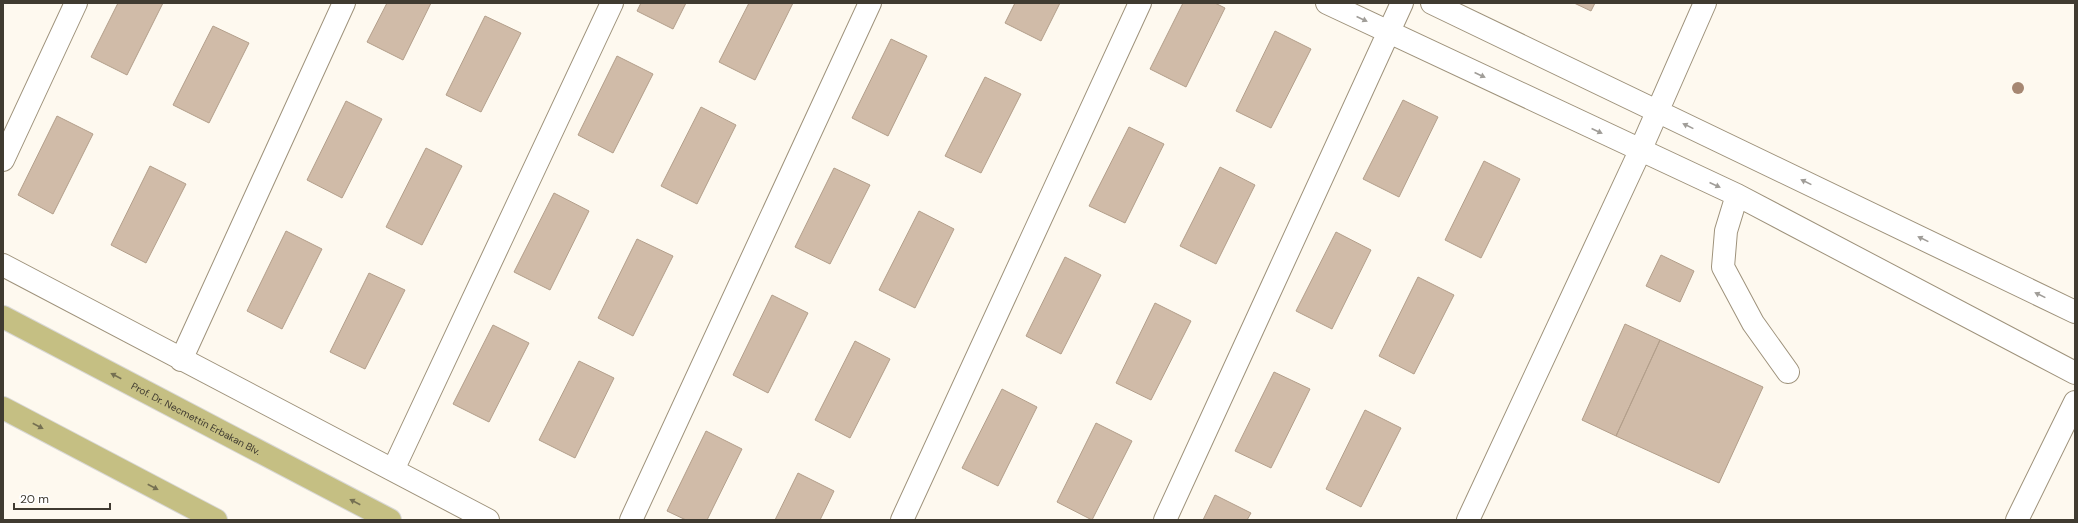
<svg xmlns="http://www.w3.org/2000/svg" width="2078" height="523" viewBox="0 0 2078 523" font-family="'DM Sans',sans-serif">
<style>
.building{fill:#d0bba8;stroke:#b39f8b}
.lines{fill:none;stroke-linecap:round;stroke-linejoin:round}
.minor-casing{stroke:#9e927b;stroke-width:24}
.major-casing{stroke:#d9d8d6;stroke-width:24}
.minor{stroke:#fff;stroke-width:22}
.major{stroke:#c5bf83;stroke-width:22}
.tree{fill:#a68772}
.oneway{fill:#a09d98}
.oneway2{fill:#757052}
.labels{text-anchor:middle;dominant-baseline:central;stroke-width:3.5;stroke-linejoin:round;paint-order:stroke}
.street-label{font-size:10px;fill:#403b31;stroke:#fff}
</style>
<rect width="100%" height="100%" fill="#fef9ef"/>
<path class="building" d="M118 3H163L127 75 91 57Z
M387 3H431L403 60 367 42Z
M641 3H686L673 29 637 11Z
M749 3H793L755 80 719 62Z
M1015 3H1060L1041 41 1005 23Z
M1183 3H1215L1225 8 1186 87 1150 69Z
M1574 3H1595L1591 11Z
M485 16 521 33 481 112 446 95Z
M213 26 249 43 209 123 173 105Z
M1275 31 1311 49 1271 128 1236 111Z
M891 39 927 56 888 136 852 118Z
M617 56 653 74 613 153 578 135Z
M985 77 1021 94 981 173 945 156Z
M1403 100 1438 117 1399 197 1363 179Z
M346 101 382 119 342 198 307 180Z
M701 107 736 125 697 204 661 186Z
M57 116 93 134 53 214 18 195Z
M1129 127 1164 144 1125 223 1089 206Z
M426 148 462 166 422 245 386 227Z
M1484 161 1520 179 1481 258 1445 240Z
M150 166 186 184 146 263 111 245Z
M1220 167 1255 185 1216 264 1180 246Z
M834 168 870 185 830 264 795 247Z
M554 193 589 211 550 290 514 272Z
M919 211 954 229 915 308 879 290Z
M286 231 322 249 282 329 247 311Z
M1336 232 1371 250 1332 329 1296 311Z
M637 239 673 256 633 336 598 318Z
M1661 255 1694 271 1680 302 1646 286Z
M1065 257 1101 275 1061 354 1026 336Z
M369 273 405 290 365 369 330 352Z
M1418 277 1454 295 1414 374 1379 356Z
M772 295 808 313 768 393 733 375Z
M1155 303 1191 321 1151 400 1116 383Z
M1625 324 1660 340 1616 436 1582 420Z
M493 325 529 343 489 422 453 404Z
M1660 340 1763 387 1719 483 1616 436Z
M855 341 890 359 850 438 815 420Z
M579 361 614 378 575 458 539 440Z
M1274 372 1310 389 1271 468 1235 451Z
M1002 389 1037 407 998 486 962 468Z
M1365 410 1401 428 1361 507 1326 489Z
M1096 423 1132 441 1092 520 1057 502Z
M706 431 742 449 707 520H686L667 511Z
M798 473 834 491 820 520H775Z
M1215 495 1251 513 1247 520H1203Z"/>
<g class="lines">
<defs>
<path id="minor" d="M1327 3 1737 195 2075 373
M1432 3 2075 312
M3 160 76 3
M1737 195 1726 231 1723 267 1753 323 1788 372
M3 265 488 520
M181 360 344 3
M393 470 612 3
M631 520 870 3
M902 520 1140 3
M1165 520 1402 3
M1468 520 1640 151 1705 3
M2017 520 2075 402"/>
<g id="major">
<path id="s1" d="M3 317 390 520"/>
<path d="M3 408 216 520"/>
</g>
</defs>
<use href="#minor" class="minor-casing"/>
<use href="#major" class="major-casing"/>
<use href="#minor" class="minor"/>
<use href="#major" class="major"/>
</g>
<circle class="tree" cx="2018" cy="88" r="6"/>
<defs><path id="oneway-solid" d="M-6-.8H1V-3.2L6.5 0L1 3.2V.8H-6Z"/></defs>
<g class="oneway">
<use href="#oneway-solid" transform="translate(1362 19) rotate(25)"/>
<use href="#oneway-solid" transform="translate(1480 75) rotate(25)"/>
<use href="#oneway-solid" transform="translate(1688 126) rotate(-154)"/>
<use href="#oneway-solid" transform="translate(1597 131) rotate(25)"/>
<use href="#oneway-solid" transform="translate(1806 182) rotate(-154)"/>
<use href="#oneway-solid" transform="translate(1715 185) rotate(24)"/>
<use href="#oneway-solid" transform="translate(1923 239) rotate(-154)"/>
<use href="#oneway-solid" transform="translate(2040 295) rotate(-154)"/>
</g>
<g class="oneway2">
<use href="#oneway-solid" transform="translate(116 376) rotate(-152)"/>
<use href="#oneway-solid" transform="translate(38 426) rotate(28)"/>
<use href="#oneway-solid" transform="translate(153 487) rotate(28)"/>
<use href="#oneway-solid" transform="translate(355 502) rotate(-152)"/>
</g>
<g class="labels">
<g class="street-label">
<text stroke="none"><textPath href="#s1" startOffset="218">Prof. Dr. Necmettin Erbakan Blv.</textPath></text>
</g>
</g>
<rect width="2078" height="523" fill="none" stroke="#403b31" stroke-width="8"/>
<path d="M14 503v6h96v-6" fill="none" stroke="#403b31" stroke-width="2"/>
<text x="20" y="503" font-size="12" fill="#403b31" stroke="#ffffff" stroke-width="3" paint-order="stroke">20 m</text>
</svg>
